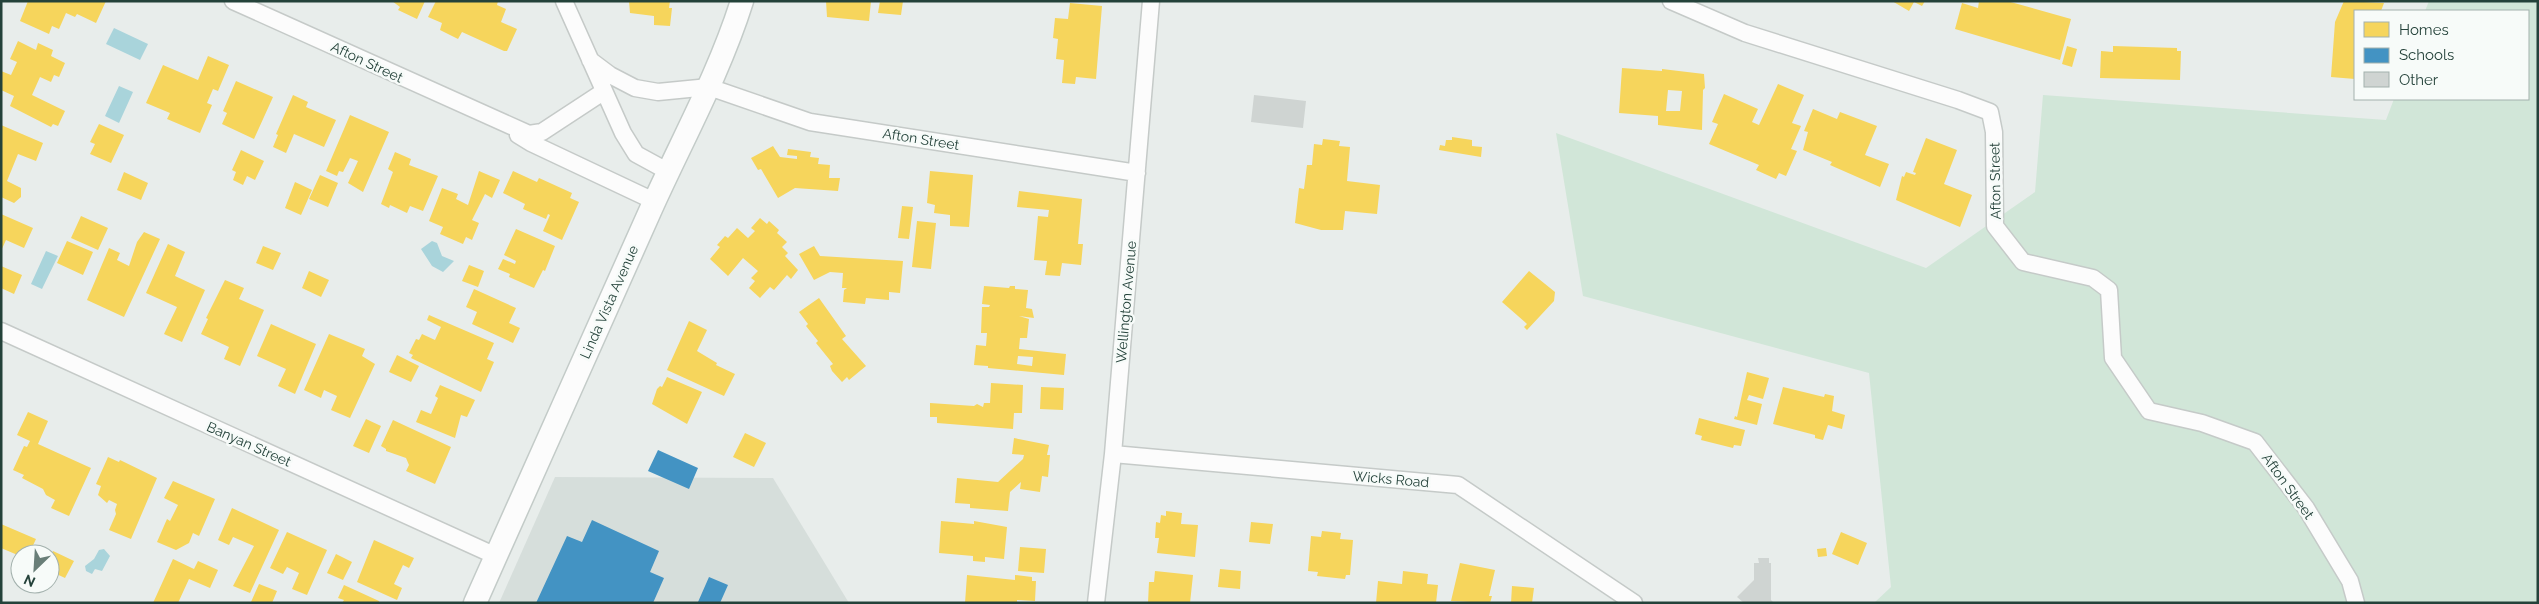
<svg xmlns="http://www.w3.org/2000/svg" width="2539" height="604" viewBox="0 0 2539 604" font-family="Raleway,sans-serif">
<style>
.built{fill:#d6dedb}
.green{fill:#d1e6d8}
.water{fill:#a9d4db}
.homes{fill:#f6d55c;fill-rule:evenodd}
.schools{fill:#4393c3}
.building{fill:#cfd4d2}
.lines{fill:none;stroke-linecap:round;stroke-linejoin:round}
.minor-casing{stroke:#c5cac8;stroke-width:19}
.secondary-casing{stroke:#c3cbc8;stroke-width:25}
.minor{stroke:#fcfcfc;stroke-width:16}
.secondary{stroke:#fcfcfc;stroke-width:22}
.labels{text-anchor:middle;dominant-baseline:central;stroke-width:5;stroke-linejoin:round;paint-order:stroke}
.street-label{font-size:14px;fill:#24423a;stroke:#f7fbf9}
</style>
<rect width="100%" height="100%" fill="#e8edeb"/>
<path class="built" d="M555 477 773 478 849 603H499Z"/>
<path class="green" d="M2429 1H2538V603H1874L1891 587 1869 373 1583 296 1556 133 1926 268 2035 192 2043 95 2386 120 2394 99H2528V11H2425Z"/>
<path class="water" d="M114 28 148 44 140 60 106 44Z
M119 86 133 92 119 123 105 116Z
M432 241 437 243 442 256 454 261 443 272 432 266 421 249Z
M46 251 58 256 42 289 31 284Z
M104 549 110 556 102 571 95 569 92 574 86 571 85 566 94 559 99 550Z"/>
<path class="homes" d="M28 1 31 2 106 1 96 23 77 14 75 17 66 13 59 29 52 26 49 34 20 21Z
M392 1H425L417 19 398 10 400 7Z
M436 1H498L497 5 506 9 501 22 517 29 507 51H504L462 32 458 39 440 30 442 23 428 17Z
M629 1H670L669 8H672L670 26 654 25V16L630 13Z
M826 1H871L869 21 827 17Z
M880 1H903L901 15 878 13Z
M1892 1H1925L1922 6 1914 2 1909 11Z
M1979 1H2007L2071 19 2060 60 1955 29 1962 3 1978 8Z
M2344 1 2384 3 2381 11H2355V79L2331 77 2335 22Z
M1070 3 1102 6 1096 79 1076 77 1075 84 1062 83 1064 60 1056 59 1058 39 1053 38 1055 18 1068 19Z
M18 41 36 50 38 43 53 50 51 56 65 63 59 77 54 75 51 82 40 77 32 95 65 111 58 126 53 124 51 127 10 106 14 96 1 90V71L11 75 17 62 10 59Z
M2067 46 2077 49 2072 67 2062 64Z
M2113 46 2177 48V51H2181L2180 80 2100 78 2101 51 2113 52Z
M208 56 229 65 218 91 213 89 207 103 212 105 200 133 167 119 170 113 146 103 163 65 198 80Z
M1622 68 1662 71V69L1704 74 1705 88 1703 90 1702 130 1658 125V116L1619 113ZM1668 90 1682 91 1680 111H1666Z
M236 81 273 97 254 139 222 124 227 113 223 111Z
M1778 84 1804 95 1792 123 1801 126 1791 149 1797 151 1786 176 1779 173 1776 179 1756 170 1759 165 1709 144 1718 124 1712 122 1724 94 1758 109 1752 122 1759 125Z
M293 95 308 102 306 107 336 120 324 147 294 134 286 153 273 147 278 135 276 134Z
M1813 109 1837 119 1840 112 1877 126 1865 155 1889 164 1880 187 1830 165 1832 162 1803 150 1808 132 1804 131Z
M350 115 389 132 363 192 348 183 358 161 350 158 343 172 339 171 337 176 326 171Z
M99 124 124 135 111 163 90 154 95 144 90 142Z
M1 125 43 143 36 161 18 154 7 181 21 188V197L14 203 1 197Z
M1452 137 1472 140V146L1482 147 1481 157 1439 150 1440 145 1445 146 1446 140H1452Z
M1926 138 1957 150 1944 184 1972 195 1960 227 1896 200 1902 176 1904 177 1906 172 1915 175 1916 173 1913 172Z
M1323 139 1340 141 1339 146 1350 147 1347 181 1380 185 1377 214 1345 211 1343 230H1321L1295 223 1299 188 1304 189 1307 165H1312L1314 144 1322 145Z
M773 146 780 157 797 159V156L787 155 788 149 811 152 810 157 819 158 818 164 830 165 829 178H840L838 191 795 188 778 198 761 169 758 170 751 158Z
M241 150 264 161 255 180 247 176 243 185 233 180 236 172 232 170Z
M395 152 411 159 409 165 438 176 423 211 410 206 407 213 390 205 389 208 381 204 393 172 388 169Z
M479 171 500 180 492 198 485 194 472 220 479 223 472 240 466 237 463 244 440 234 443 227 429 221 442 188 458 194 456 199 468 205Z
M513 171 537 182 539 178 572 193 570 198 579 202 562 240 543 231 550 215 548 214 546 219 523 209 525 204 503 193Z
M930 171 973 175 969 227 950 226V215L934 213 935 205 927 203Z
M124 172 148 183 141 200 117 190Z
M320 175 338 183 328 207 309 199Z
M295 182 312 190 301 215 285 208Z
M1019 191 1082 199 1078 244H1083L1081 265 1062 263 1060 276 1045 275 1047 261 1034 260 1038 216 1048 217 1049 210 1017 207Z
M902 206 913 207 909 239 898 238Z
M1 214 33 228 24 248 6 240 1 251Z
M81 216 108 228 98 250 71 238Z
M760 218 767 224 769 221 779 230 777 233 787 242 782 247 788 253 785 256 798 270 791 279 787 275 774 290 770 287 760 298 749 288 755 281 751 278 758 271 743 258 728 276 710 259 720 247 717 245 725 236 728 238 737 228 748 238 755 231 751 228Z
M917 221 936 223 931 269 912 267Z
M516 229 555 246 545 271 543 270 534 288 509 277 510 274 498 269 503 259 515 264 516 261 504 255Z
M144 232 160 239 124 317 87 300 109 248 120 253 117 260 129 266 137 242Z
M67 241 93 252 83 275 57 263Z
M168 244 185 252 175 276 205 290 182 342 164 334 177 307 146 293Z
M263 246 281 253 273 270 256 263Z
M814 246 820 256 903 261 900 293 889 292V300L866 298 865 304 843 302 844 290 847 288H842L843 273 830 272 814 280 799 254Z
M469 265 484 271 478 287 462 281Z
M1 266 22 275 14 294 1 288Z
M309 271 329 280 321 297 302 288Z
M1529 271 1555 292 1554 301 1527 330 1524 327 1527 324 1502 302Z
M225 280 244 288 239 299 264 310 240 366 224 359 229 347 201 334 208 319 206 318Z
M984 286 1009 288 1010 286H1015V289L1028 290 1026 308 1032 309 1034 318 1019 316 1029 319 1027 338H1020L1019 349 1066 354 1064 375 988 368V366L974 365 976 345 986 346 987 333H981L982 307H989L990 305 982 304ZM1018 356 1033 357 1032 366 1017 364Z
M474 289 516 308 509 323 520 328 513 343 472 324 477 312 466 307Z
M819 298 846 336 842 339 866 366 849 380 847 377 842 382 832 371 830 366 833 364 816 343 818 341 806 326 808 324 799 312Z
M429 315 494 343 487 359 494 362 481 392 411 358 413 355 409 353 416 339 419 340 422 334 435 340 441 327 427 320Z
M689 321 707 330 697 351 717 363 716 365 735 374 724 396 667 370Z
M271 324 316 344 295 394 278 386 286 369 257 356Z
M329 334 365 349 362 356 375 364 350 418 331 410 337 396 324 390 321 398 304 390Z
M397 355 419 366 411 382 389 372Z
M1747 372 1769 378 1763 399 1749 395 1747 400 1762 404 1757 425 1734 419 1735 416 1737 417Z
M667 377 702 392 687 424 652 404 657 389 660 386 662 387Z
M991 383 1023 385 1022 413H1014L1013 429 937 423V417H930V403L974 406 977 404 983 407 984 403H990Z
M440 385 475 400 467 417 461 415 455 438 416 422 421 410 431 414 438 398 435 396Z
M1041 387 1064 388 1063 410 1040 409Z
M1783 387 1824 397 1825 394 1834 396 1832 411 1845 415 1842 429 1828 425 1823 440 1815 438V435L1773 424Z
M28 412 48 421 38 444 91 468 69 516 51 508 55 500 46 495 43 489 22 478 24 475 13 470 24 446 27 447 30 441 17 435Z
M1699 418 1745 430 1741 446 1734 445 1733 448 1701 440 1702 436 1695 434Z
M366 419 381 426 369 453 353 446Z
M393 420 451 447 435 484 406 471 409 465 406 458 386 451V449L381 446Z
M745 433 766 443 754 467 733 457Z
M1014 438 1049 445 1047 455H1050L1048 477 1042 476 1040 492 1020 489 1021 482 1010 492 1008 511 970 508V504L955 503 957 478 998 482 1023 459 1024 455 1012 454Z
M108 457 119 462 120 460 157 478 131 539 109 530 116 514 115 510 117 504 109 500 107 503 98 495 101 486 96 484Z
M173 481 215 499 199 536 193 533 189 543 176 550 157 542 167 519 170 521 178 505 164 498Z
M232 508 279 530 250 593 233 586 254 546 233 537 229 545 218 540Z
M1166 511 1182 513 1181 524 1198 525 1195 557 1157 553 1159 538H1155L1156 522 1160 523 1161 515 1166 516Z
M941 521 974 524V521L1007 527 1004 559 985 557V562L973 561V556L939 553Z
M1251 522 1273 524 1270 544 1249 542Z
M1 524 36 539 29 554H20V556L1 548Z
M1322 531 1341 533 1340 539 1353 540 1350 575H1346L1345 579 1317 576 1318 572 1308 571 1311 536 1321 537Z
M287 532 327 550 307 595 292 589 299 573 287 567 283 574 270 568Z
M1841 532 1867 543 1858 565 1832 554Z
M374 540 414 558 409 568 403 565 394 584 402 588 397 600 357 582Z
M1020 547 1046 549 1044 573 1018 571Z
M1826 548 1827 556 1818 557 1817 549Z
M53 551 74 561 65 578 50 571V557Z
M336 554 352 562 343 580 327 573Z
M173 559 194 569 198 561 218 570 210 588 189 579 178 603H153Z
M1460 563 1495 570 1489 596H1492L1490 603 1451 601Z
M1220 569 1241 571 1240 589 1218 587Z
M1155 571 1193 575 1190 603H1148L1149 582H1154Z
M1403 571 1428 574 1427 584 1438 585 1436 603H1376L1378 581 1402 584Z
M967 575 1015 580V575L1032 577V581H1036L1035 601 1017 600V603H965Z
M259 584 277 591 272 603 251 602Z
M344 585 379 601V603H342L344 600 338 598Z
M1512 586 1534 588 1532 603H1511Z"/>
<path class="schools" d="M658 450 698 468 689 489 648 471Z
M592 520 659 551 650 572 664 578 653 603H536L567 536 582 542Z
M709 577 728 585 720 603 698 602Z"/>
<path class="building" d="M1254 95 1306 101 1303 128 1251 122Z
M1758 558H1769V563H1771V600L1774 603H1744L1737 597 1754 580V563H1759Z"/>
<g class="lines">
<defs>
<path id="minor" d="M233 1 529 134 542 132 603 92
M564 1 623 133 636 154 669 172
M1671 1 1745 33 1958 100 1990 112 1994 132 1995 226 2023 262 2093 278 2109 290 2113 358 2149 411 2202 423 2255 442 2306 508 2350 581 2356 603
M590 60 610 75 635 88 658 92 709 87 810 122 1137 173
M518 135 531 143 654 201
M1 331 496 556
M1113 454 1458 485 1634 603
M1096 603 1113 454 1151 1"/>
<path id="secondary" d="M475 603C534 472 592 340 651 209 682 140 719 74 742 1"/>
</defs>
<use href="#minor" class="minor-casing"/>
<use href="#secondary" class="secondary-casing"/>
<use href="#minor" class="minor"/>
<use href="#secondary" class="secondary"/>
</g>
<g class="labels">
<g class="street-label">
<text transform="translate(367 62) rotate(25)">Afton Street</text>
<text transform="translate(921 139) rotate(9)">Afton Street</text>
<text transform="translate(1995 181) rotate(-91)">Afton Street</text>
<text transform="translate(609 302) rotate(-66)">Linda Vista Avenue</text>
<text transform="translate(1126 302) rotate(-85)">Wellington Avenue</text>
<text transform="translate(249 444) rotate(24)">Banyan Street</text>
<text transform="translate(1391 479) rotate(5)">Wicks Road</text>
<text transform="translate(2288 486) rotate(54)">Afton Street</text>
</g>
</g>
<rect width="2539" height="604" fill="none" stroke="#24423a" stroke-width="5"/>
<rect x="2354" y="10" width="175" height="90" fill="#f7fbf9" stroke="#a3b1ad"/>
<rect x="2364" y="22" width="25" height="15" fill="#f6d55c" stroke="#a3b1ad"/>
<text x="2399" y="35" font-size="15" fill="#24423a">Homes</text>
<rect x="2364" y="48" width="25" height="15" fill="#4393c3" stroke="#a3b1ad"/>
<text x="2399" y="60" font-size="15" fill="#24423a">Schools</text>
<rect x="2364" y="72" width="25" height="15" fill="#cfd4d2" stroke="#a3b1ad"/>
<text x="2399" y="85" font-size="15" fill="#24423a">Other</text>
<g transform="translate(35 569) rotate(205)"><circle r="24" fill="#f7fbf9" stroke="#a3b1ad"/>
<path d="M0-4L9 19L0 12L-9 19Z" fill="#697e78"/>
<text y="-8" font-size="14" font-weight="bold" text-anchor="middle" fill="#24423a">N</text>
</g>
</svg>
